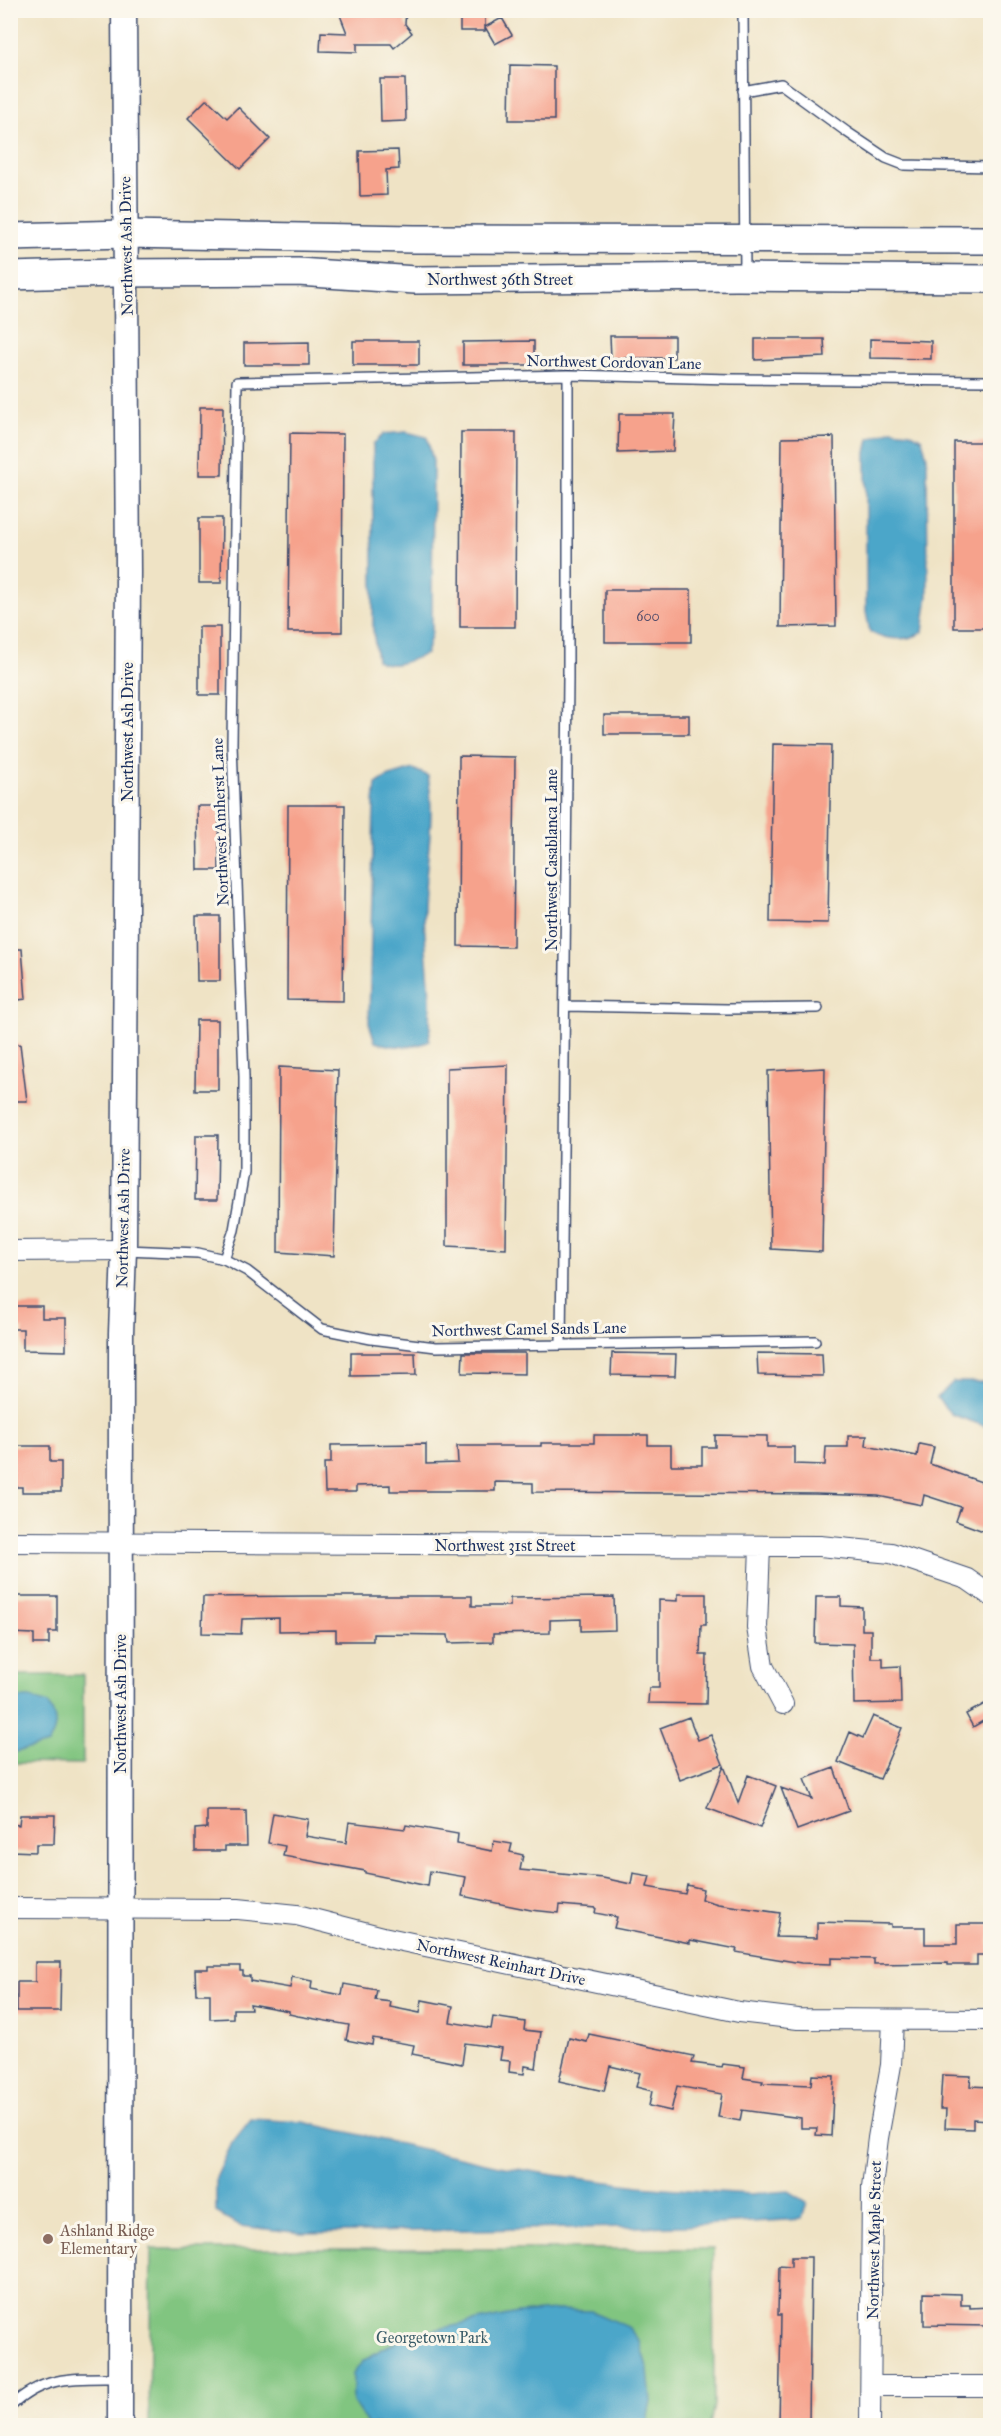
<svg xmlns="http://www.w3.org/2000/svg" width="1001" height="2436" viewBox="0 0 1001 2436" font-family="'IM FELL Great Primer',serif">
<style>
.green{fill:#81c580;stroke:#4e7a6f;stroke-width:1.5}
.water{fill:#4ca6c9;stroke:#346a94;stroke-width:1.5}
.building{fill:#f6a28c}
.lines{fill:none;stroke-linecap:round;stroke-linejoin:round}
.service-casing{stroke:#3b4a6d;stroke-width:12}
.minor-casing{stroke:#3b4a6d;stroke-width:22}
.tertiary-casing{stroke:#3b4a6d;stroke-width:27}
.secondary-casing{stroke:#3b4a6d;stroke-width:30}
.service{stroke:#fff;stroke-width:9}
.minor{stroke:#fff;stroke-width:20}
.tertiary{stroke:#fff;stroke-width:24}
.secondary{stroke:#fff;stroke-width:27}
.education-dot{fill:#8d6e63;stroke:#fbf7ec;stroke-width:2}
.labels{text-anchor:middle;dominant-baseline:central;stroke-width:6;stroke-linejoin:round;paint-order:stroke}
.number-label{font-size:14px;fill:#524c6a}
.street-label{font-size:16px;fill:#1b2f5e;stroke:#fbf7ec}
.education-label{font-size:16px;fill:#785e54;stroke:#fbf7ec;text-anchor:start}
.park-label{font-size:16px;fill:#3a5c68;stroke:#fbf7ec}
</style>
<rect width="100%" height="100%" fill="#fbf7ec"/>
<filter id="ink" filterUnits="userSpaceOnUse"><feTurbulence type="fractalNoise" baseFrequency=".0167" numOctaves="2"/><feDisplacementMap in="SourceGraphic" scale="12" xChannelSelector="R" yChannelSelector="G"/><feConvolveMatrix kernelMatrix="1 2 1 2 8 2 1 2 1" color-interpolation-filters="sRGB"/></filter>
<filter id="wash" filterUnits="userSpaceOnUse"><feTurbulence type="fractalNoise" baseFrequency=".008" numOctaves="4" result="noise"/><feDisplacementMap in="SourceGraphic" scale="24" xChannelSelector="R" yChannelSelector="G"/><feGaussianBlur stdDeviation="1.35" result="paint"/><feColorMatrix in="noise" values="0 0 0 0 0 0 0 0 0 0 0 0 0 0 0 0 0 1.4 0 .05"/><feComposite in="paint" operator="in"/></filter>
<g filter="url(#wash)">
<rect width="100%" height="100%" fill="#efe3c5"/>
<path class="green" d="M11 1675H83V1764L11 1763Z
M151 2249H713L714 2405 710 2425 149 2426Z"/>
<path class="water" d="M892 430 910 432 922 439 927 457 928 595 923 632C907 642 887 640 870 632L866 612V453L869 439Z
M406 432 427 437 433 461 432 632 426 654C411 660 392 670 377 660L373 629V444L384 434Z
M413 769 428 776C436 820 425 864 424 909 424 953 434 997 429 1041 412 1049 392 1047 375 1042L369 1023 374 803 376 784 387 777Z
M953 1382H990V1428L951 1414 937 1398Z
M10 1698H30L48 1704C58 1719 57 1729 48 1744L11 1753Z
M251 2119 303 2122 499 2166 554 2175 639 2186 703 2191 750 2194 789 2191 807 2202 802 2219 684 2226 302 2233 240 2226 216 2212V2178L232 2143Z
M556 2310 591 2311 628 2327 639 2341 648 2370 651 2402 646 2425H368L353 2402V2373L363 2361 383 2348 412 2335 433 2330 518 2313Z"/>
<g id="blocks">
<path class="building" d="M338 10H406L405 24 412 33 394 48 391 44H357V52L320 51 321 32 347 33Z
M460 10H485V31H460Z
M502 18 512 35 495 44 485 27Z
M510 65 554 66V120H509Z
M380 79H405L406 121 381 122Z
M207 99 227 118 238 107 270 139 240 169 188 118Z
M398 150 399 169 386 170 387 195 360 196 359 151Z
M610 336H674V358H611Z
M755 339H824L825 357 755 360Z
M870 339 931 341V359L870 358Z
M353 341H419V365H353Z
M534 341V365H463V342Z
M309 342V365H244V343Z
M200 407H223L222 475H199Z
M619 414H675L673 451 618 453Z
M461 432H516L515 627H460Z
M290 433 343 434 342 632H288Z
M834 437 836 626 780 627 782 438Z
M954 442H990V628H954Z
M199 518H222L221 583H199Z
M605 590H691V642H605Z
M199 627H220V695H199Z
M604 715H689V734H604Z
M773 744 831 745 828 923 770 922Z
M459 756 515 757 513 947 458 946Z
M288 805H345L343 1001 287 1000Z
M197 806H219V870H198Z
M196 916H220V981H197Z
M10 949H22L26 999 10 1001Z
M196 1020H218V1090H195Z
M20 1044 27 1101H10V1045Z
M508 1065 506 1249 447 1246V1068Z
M279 1067 338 1070 334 1256 278 1252Z
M825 1068 822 1252 771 1249 768 1071Z
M196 1135H218L217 1200H195Z
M13 1306H42V1318H66V1351L23 1350V1329H13Z
M351 1353H415L416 1375 351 1376Z
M463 1353H525V1374L462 1373Z
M612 1353 676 1354 675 1376 611 1375Z
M757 1353 822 1354 823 1376 758 1375Z
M594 1435H648V1445H671V1465H702V1447H715V1435L767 1436V1447H794V1464L825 1465 826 1447H848V1436H867L866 1446 917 1456 919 1444 934 1447 930 1464 990 1485V1519L986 1532 956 1521 961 1507 924 1495 922 1505 878 1496 816 1494 533 1492V1483L495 1482V1491H390V1485L356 1486V1492H325L324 1463H331V1445L426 1444V1464L458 1463 457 1446H541V1443H594Z
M10 1446H50V1462H61V1492H22V1487H10Z
M678 1594H706V1625H701L700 1655H707L706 1704 648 1703 649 1688H659V1600L678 1601Z
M11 1596H57V1632H49V1644H34V1634L10 1633Z
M312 1596H472V1606H510V1598L614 1597 615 1630 581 1631V1619L550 1620V1633L493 1634V1642L449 1643 448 1635 373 1634V1641H336V1630L279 1631V1618L242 1619 241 1634 202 1633 203 1597Z
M816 1597H841V1606L862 1607V1630H871V1658H883V1667L900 1666 901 1703 854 1704 853 1644 815 1643Z
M990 1701V1717L973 1727 966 1714Z
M873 1716 902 1728 880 1779 838 1762 850 1732 863 1738Z
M689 1717 698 1740 711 1735 723 1764 680 1780 660 1728Z
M724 1766 738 1803 748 1775 776 1786 760 1828 707 1808Z
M834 1768 849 1811 797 1830 781 1788 812 1799 804 1779Z
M207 1811H246L247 1846H225V1851H195V1829L207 1828Z
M273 1813 308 1819 305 1836 346 1843 349 1822 405 1829 406 1825 458 1834 457 1844 492 1851 494 1841 512 1844 510 1852 523 1855 520 1870 603 1878 631 1884 633 1873 650 1876 647 1887 685 1894 687 1885 703 1889 701 1899 718 1904 780 1913 776 1937 817 1938V1922L891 1924V1927H925V1944H957V1924H990L989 1955H977V1965H948V1963L874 1964V1959L831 1958V1964L801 1963 736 1952 737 1949 690 1940V1943L614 1928 617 1917 595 1913 596 1908 560 1905 559 1913 531 1910 462 1896 466 1877 430 1871 428 1886 365 1873V1871L283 1856 285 1846 268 1843Z
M20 1815H55L54 1844H36V1852L11 1851V1824L19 1825Z
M35 1962H61L60 2011H17V1982H35Z
M208 1966H240V1971H243V1976H250V1981L290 1988 292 1977 312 1981 311 1989 342 1995 344 1984 377 1990 375 2000 391 2002 390 2007 420 2013 422 2000 453 2006 450 2022 491 2029 493 2017 525 2022 524 2030 541 2032 536 2068 525 2066 524 2074 509 2072 510 2061 500 2060 502 2048 465 2043 462 2064 412 2054 414 2045 373 2038 372 2045 346 2040 349 2025 298 2016 289 2014V2011L250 2004 251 2009H233V2018L210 2019V1994H196L195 1969H208Z
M589 2034 694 2056 692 2063 722 2067 723 2064 745 2067 743 2078 763 2081 762 2083 811 2085 812 2075 834 2076 831 2136 816 2135 817 2128H801V2118L742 2110 740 2121 718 2117 722 2094 677 2086 671 2111 649 2106 652 2091 636 2087 640 2073 610 2066 604 2091 559 2081 569 2038 587 2042Z
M942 2075 971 2076 970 2086 990 2087V2120L973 2119V2129L945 2128 946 2109H940Z
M791 2257H811L809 2426H779L781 2315H778L779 2266 791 2267Z
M924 2293 961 2294V2305H970V2308L990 2307V2326L924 2325Z"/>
</g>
</g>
<g filter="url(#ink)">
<use href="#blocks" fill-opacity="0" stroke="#3b4a6d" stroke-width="1.5"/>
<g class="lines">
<defs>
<path id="service" d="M743 10 745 275
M743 91 781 84 847 132 886 158 904 165 990 167
M565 1006 727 1009 818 1008
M126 1250 198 1253 224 1259 247 1271 322 1329 371 1339 436 1347 815 1341
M224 1259 234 1230 244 1172V1077L232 744 237 382 568 375 731 379 990 381
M561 1344 568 679V375
M10 2407C43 2375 75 2378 118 2378"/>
<path id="minor" d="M10 1251 124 1250
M10 1542 820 1546 891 1553 967 1579 990 1595
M760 1546 757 1627 763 1666 783 1704
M10 1908 238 1909 297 1915 383 1937 739 2012 798 2019 990 2020
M872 2386H990
M870 2426 872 2187 878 2138 891 2065 893 2020"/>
<path id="tertiary" d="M120 2426 121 1333 124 1250 128 571 124 10"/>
<path id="secondary" d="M10 237 126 234 414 239 990 240
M10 276 114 273 298 272 415 280 737 277 990 279"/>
</defs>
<use href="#service" class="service-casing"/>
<use href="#minor" class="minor-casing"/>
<use href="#tertiary" class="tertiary-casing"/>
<use href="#secondary" class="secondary-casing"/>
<use href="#service" class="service"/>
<use href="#minor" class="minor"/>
<use href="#tertiary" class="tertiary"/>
<use href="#secondary" class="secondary"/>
</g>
</g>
<circle class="education-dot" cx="48" cy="2239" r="6"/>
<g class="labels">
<g class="number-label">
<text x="648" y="616">600</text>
</g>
<g class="street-label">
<text transform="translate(126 246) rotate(-91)">Northwest Ash Drive</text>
<text x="500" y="279">Northwest 36th Street</text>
<text transform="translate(614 362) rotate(1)">Northwest Cordovan Lane</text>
<text transform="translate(127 732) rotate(-90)">Northwest Ash Drive</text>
<text transform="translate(220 822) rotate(-92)">Northwest Amherst Lane</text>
<text transform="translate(551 860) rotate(-90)">Northwest Casablanca Lane</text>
<text transform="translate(123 1218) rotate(-89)">Northwest Ash Drive</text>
<text transform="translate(529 1329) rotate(-1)">Northwest Camel Sands Lane</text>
<text x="505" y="1545">Northwest 31st Street</text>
<text transform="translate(120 1704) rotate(-90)">Northwest Ash Drive</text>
<text transform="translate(501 1962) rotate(12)">Northwest Reinhart Drive</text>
<text transform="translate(874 2240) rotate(-89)">Northwest Maple Street</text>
</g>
<g class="education-label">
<text x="60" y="2230">Ashland Ridge<tspan x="60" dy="18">Elementary</tspan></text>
</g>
<g class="park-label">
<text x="432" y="2337">Georgetown Park</text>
</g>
</g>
<rect width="1001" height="2436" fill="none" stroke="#fbf7ec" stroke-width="36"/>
</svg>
